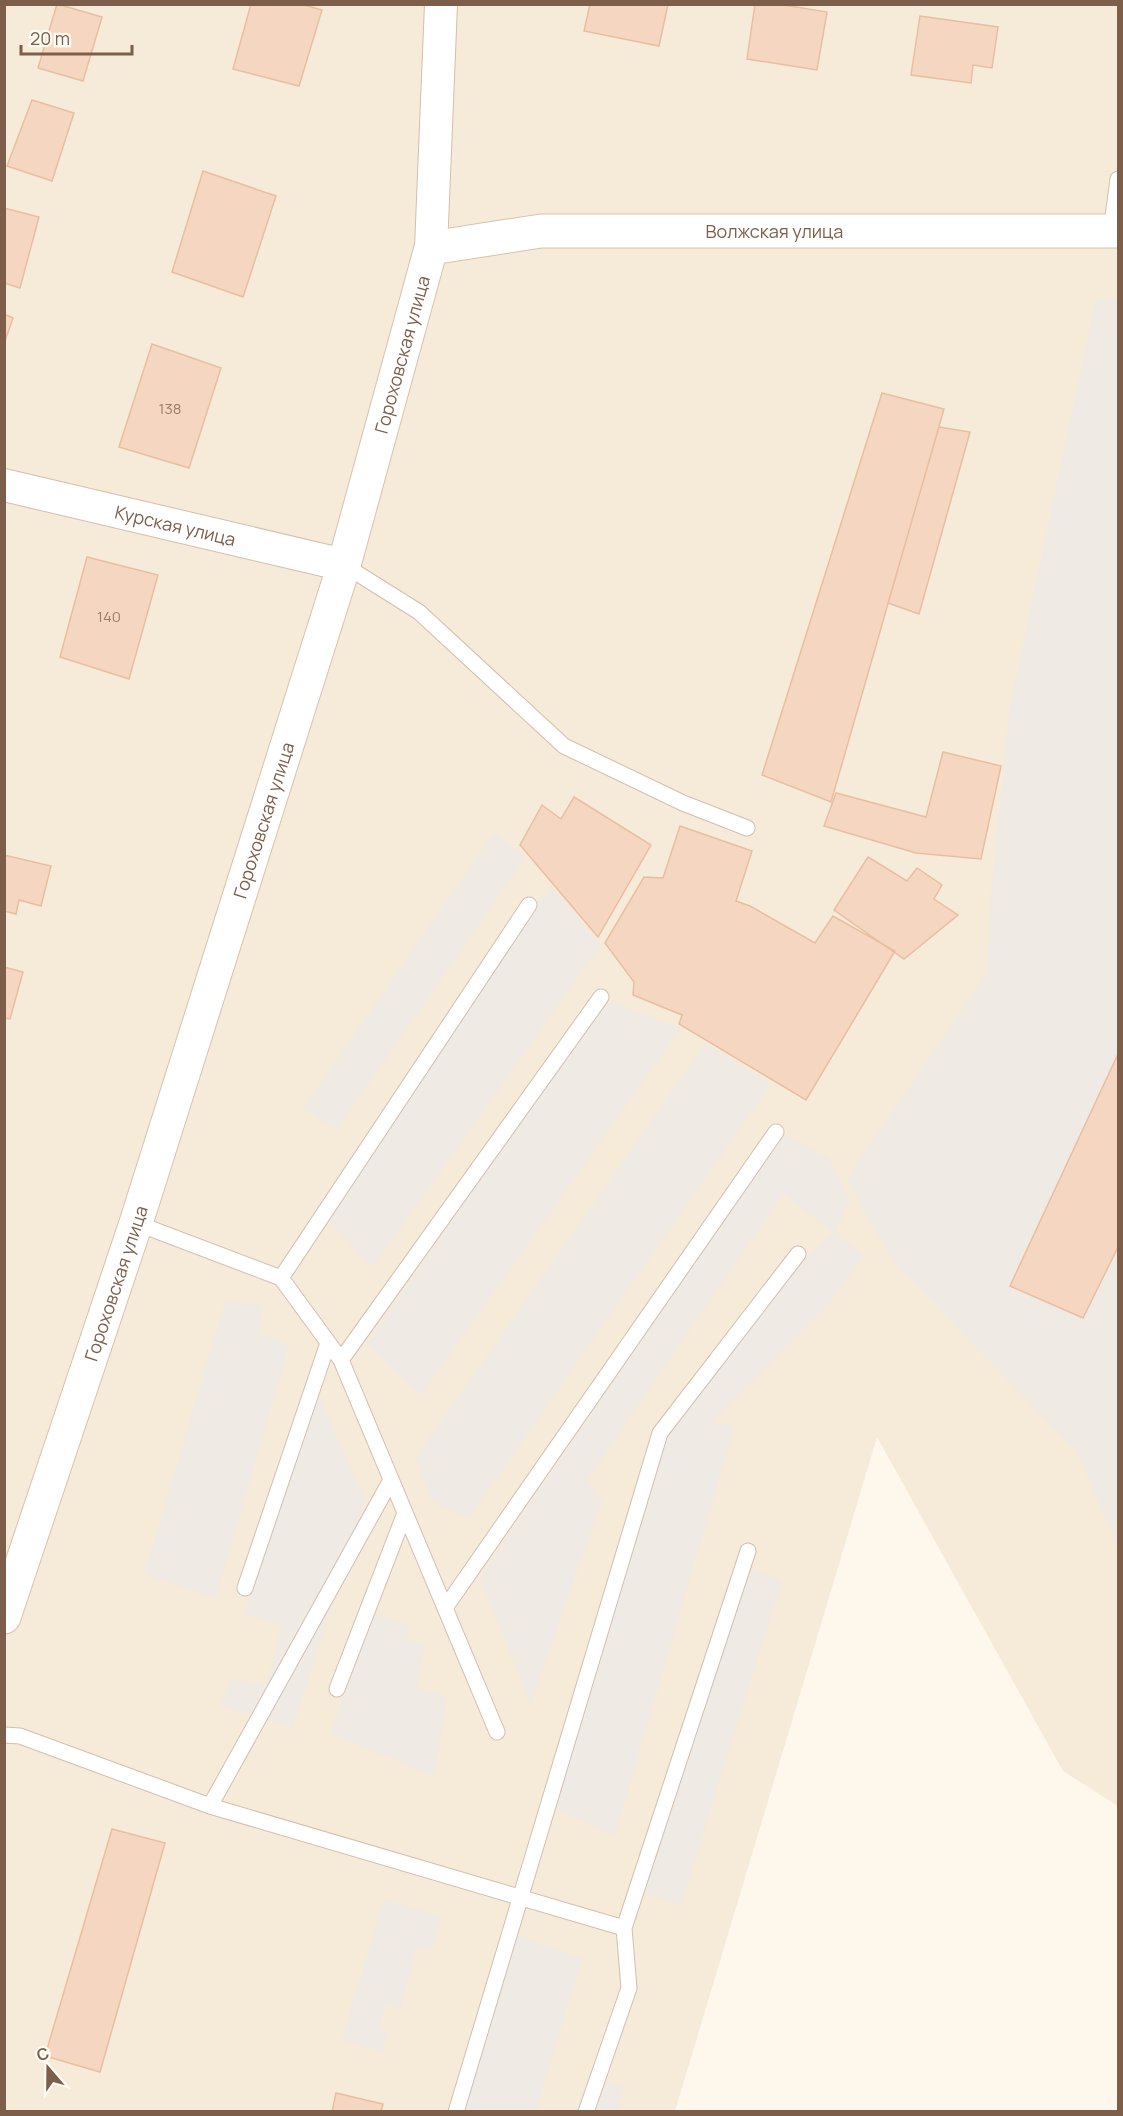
<svg xmlns="http://www.w3.org/2000/svg" width="1123" height="2116" viewBox="0 0 1123 2116" font-family="Manrope,sans-serif">
<style>
.residential{fill:#f6ead9}
.industrial{fill:#efeae3}
.building{fill:#f5d7c1;stroke:#e9bea0;stroke-width:1.5}
.lines{fill:none;stroke-linecap:round;stroke-linejoin:round}
.lane-casing{stroke:#d2bfaf;stroke-width:17}
.street-casing{stroke:#d2bfaf;stroke-width:34}
.secondary-casing{stroke:#d8c2ae;stroke-width:35}
.lane{stroke:#fff;stroke-width:15}
.street{stroke:#fff;stroke-width:32}
.secondary{stroke:#fff;stroke-width:33}
.labels{text-anchor:middle;dominant-baseline:central;stroke-width:4.5;stroke-linejoin:round;paint-order:stroke}
.number-label{font-size:15px;fill:#9a7c68}
.street-label{font-size:18px;fill:#7c5e4b;stroke:#fffbf3}
</style>
<rect width="100%" height="100%" fill="#fef7eb"/>
<path class="residential" d="M5 5H1118V1806L1063 1771 877 1437 675 2111 5 2112Z"/>
<path class="industrial" d="M1096 299H1118V1547L1077 1452 892 1260 847 1179 988 972 991 896 1010 707Z
M494 833 526 857 337 1129 303 1109Z
M551 886 601 945 373 1267 317 1208Z
M605 1001 681 1028 421 1395 367 1344Z
M706 1043 771 1084 469 1518 432 1500 416 1458Z
M782 1133 829 1159 850 1200 835 1233 864 1256 832 1300 711 1422 734 1427 615 1836 551 1807 666 1432 791 1269 834 1233 783 1194 587 1480 602 1499 531 1704 480 1578Z
M225 1302 263 1305 259 1333 289 1345 216 1598 145 1574Z
M319 1397 365 1500 293 1728 221 1706 230 1679 267 1685 282 1625 244 1614Z
M737 1566 782 1580 681 1905 630 1887Z
M373 1615 409 1625 406 1640 425 1644 417 1688 447 1697 434 1776 331 1733Z
M384 1900 441 1916 432 1950 417 1947 400 2009 387 2004 379 2029 387 2032 382 2052 342 2040Z
M516 1935 582 1958 536 2111 463 2112Z
M587 2077 624 2087 617 2111 576 2112Z"/>
<path class="building" d="M57 4 102 17 83 81 38 68Z
M251 4H301L322 10 299 86 233 69Z
M590 4H668L659 46 584 31Z
M755 4H778L827 12 817 70 747 59Z
M920 16 998 27 992 68 973 65 971 83 911 75Z
M32 100 74 113 52 181 7 166Z
M203 171 276 196 243 297 172 272Z
M4 208 39 217 20 288 4 283Z
M4 314 13 318 4 344Z
M152 344 221 368 189 468 119 447Z
M882 393 944 409 831 802 762 775Z
M939 427 970 432 919 614 888 603Z
M87 557 158 575 129 679 60 657Z
M943 752 1001 766 981 859 916 853 824 826 836 793 926 817Z
M574 797 651 845 598 937 520 845 542 805 561 819Z
M680 826 752 851 736 901 750 906 815 943 833 916 895 951 806 1100 679 1024 682 1015 633 995 634 982 605 943 644 877 663 878Z
M4 855 51 866 41 906 19 900 16 914 4 911Z
M868 857 907 881 917 868 942 885 934 899 958 915 904 959 834 910Z
M4 967 23 972 10 1019 4 1018Z
M1118 1054V1247L1083 1318 1010 1286Z
M112 1829 165 1843 100 2072 45 2056Z
M336 2093 383 2104 381 2112H332Z"/>
<g class="lines">
<defs>
<path id="lane" d="M1111 232 1118 179
M344 565 419 612 564 746 683 803 747 828
M136 1223 281 1278 529 905
M281 1278 341 1360 497 1732
M341 1360 601 997
M245 1588 328 1343
M445 1608 776 1132
M337 1689 405 1513
M4 1735 20 1736 210 1806 624 1928 629 1988 586 2112
M210 1806 391 1480
M624 1928 748 1551
M456 2112 660 1433 798 1254"/>
<g id="street">
<path d="M431 248 441 4"/>
<path id="s1" d="M4 485 344 565"/>
</g>
<g id="secondary">
<path id="s2" d="M4 1617 136 1223 344 565 431 248 541 231H1118"/>
</g>
</defs>
<use href="#lane" class="lane-casing"/>
<use href="#street" class="street-casing"/>
<use href="#secondary" class="secondary-casing"/>
<use href="#lane" class="lane"/>
<use href="#street" class="street"/>
<use href="#secondary" class="secondary"/>
</g>
<g class="labels">
<g class="number-label">
<text x="170" y="408">138</text>
<text x="109" y="616">140</text>
</g>
<g class="street-label">
<text stroke="none"><textPath href="#s2" startOffset="1779">Волжская улица</textPath></text>
<text stroke="none"><textPath href="#s2" startOffset="1324">Гороховская улица</textPath></text>
<text stroke="none"><textPath href="#s1" startOffset="176">Курская улица</textPath></text>
<text stroke="none"><textPath href="#s2" startOffset="838">Гороховская улица</textPath></text>
<text stroke="none"><textPath href="#s2" startOffset="352">Гороховская улица</textPath></text>
</g>
</g>
<rect width="1123" height="2116" fill="none" stroke="#7c5e4b" stroke-width="12"/>
<g transform="translate(48 2068) rotate(340)" stroke="#fffbf3" stroke-width="4.5" paint-order="stroke">
<path d="M0-4.5L10 22L0 15L-10 22Z" fill="#7c5e4b"/>
<text y="-9" font-size="16" font-weight="bold" text-anchor="middle" fill="#7c5e4b">С</text>
</g>
<path d="M21 45v9h111v-9" fill="none" stroke="#7c5e4b" stroke-width="3"/>
<text x="30" y="45" font-size="18" fill="#7c5e4b" stroke="#fffbf3" stroke-width="4.5" paint-order="stroke">20 m</text>
</svg>
